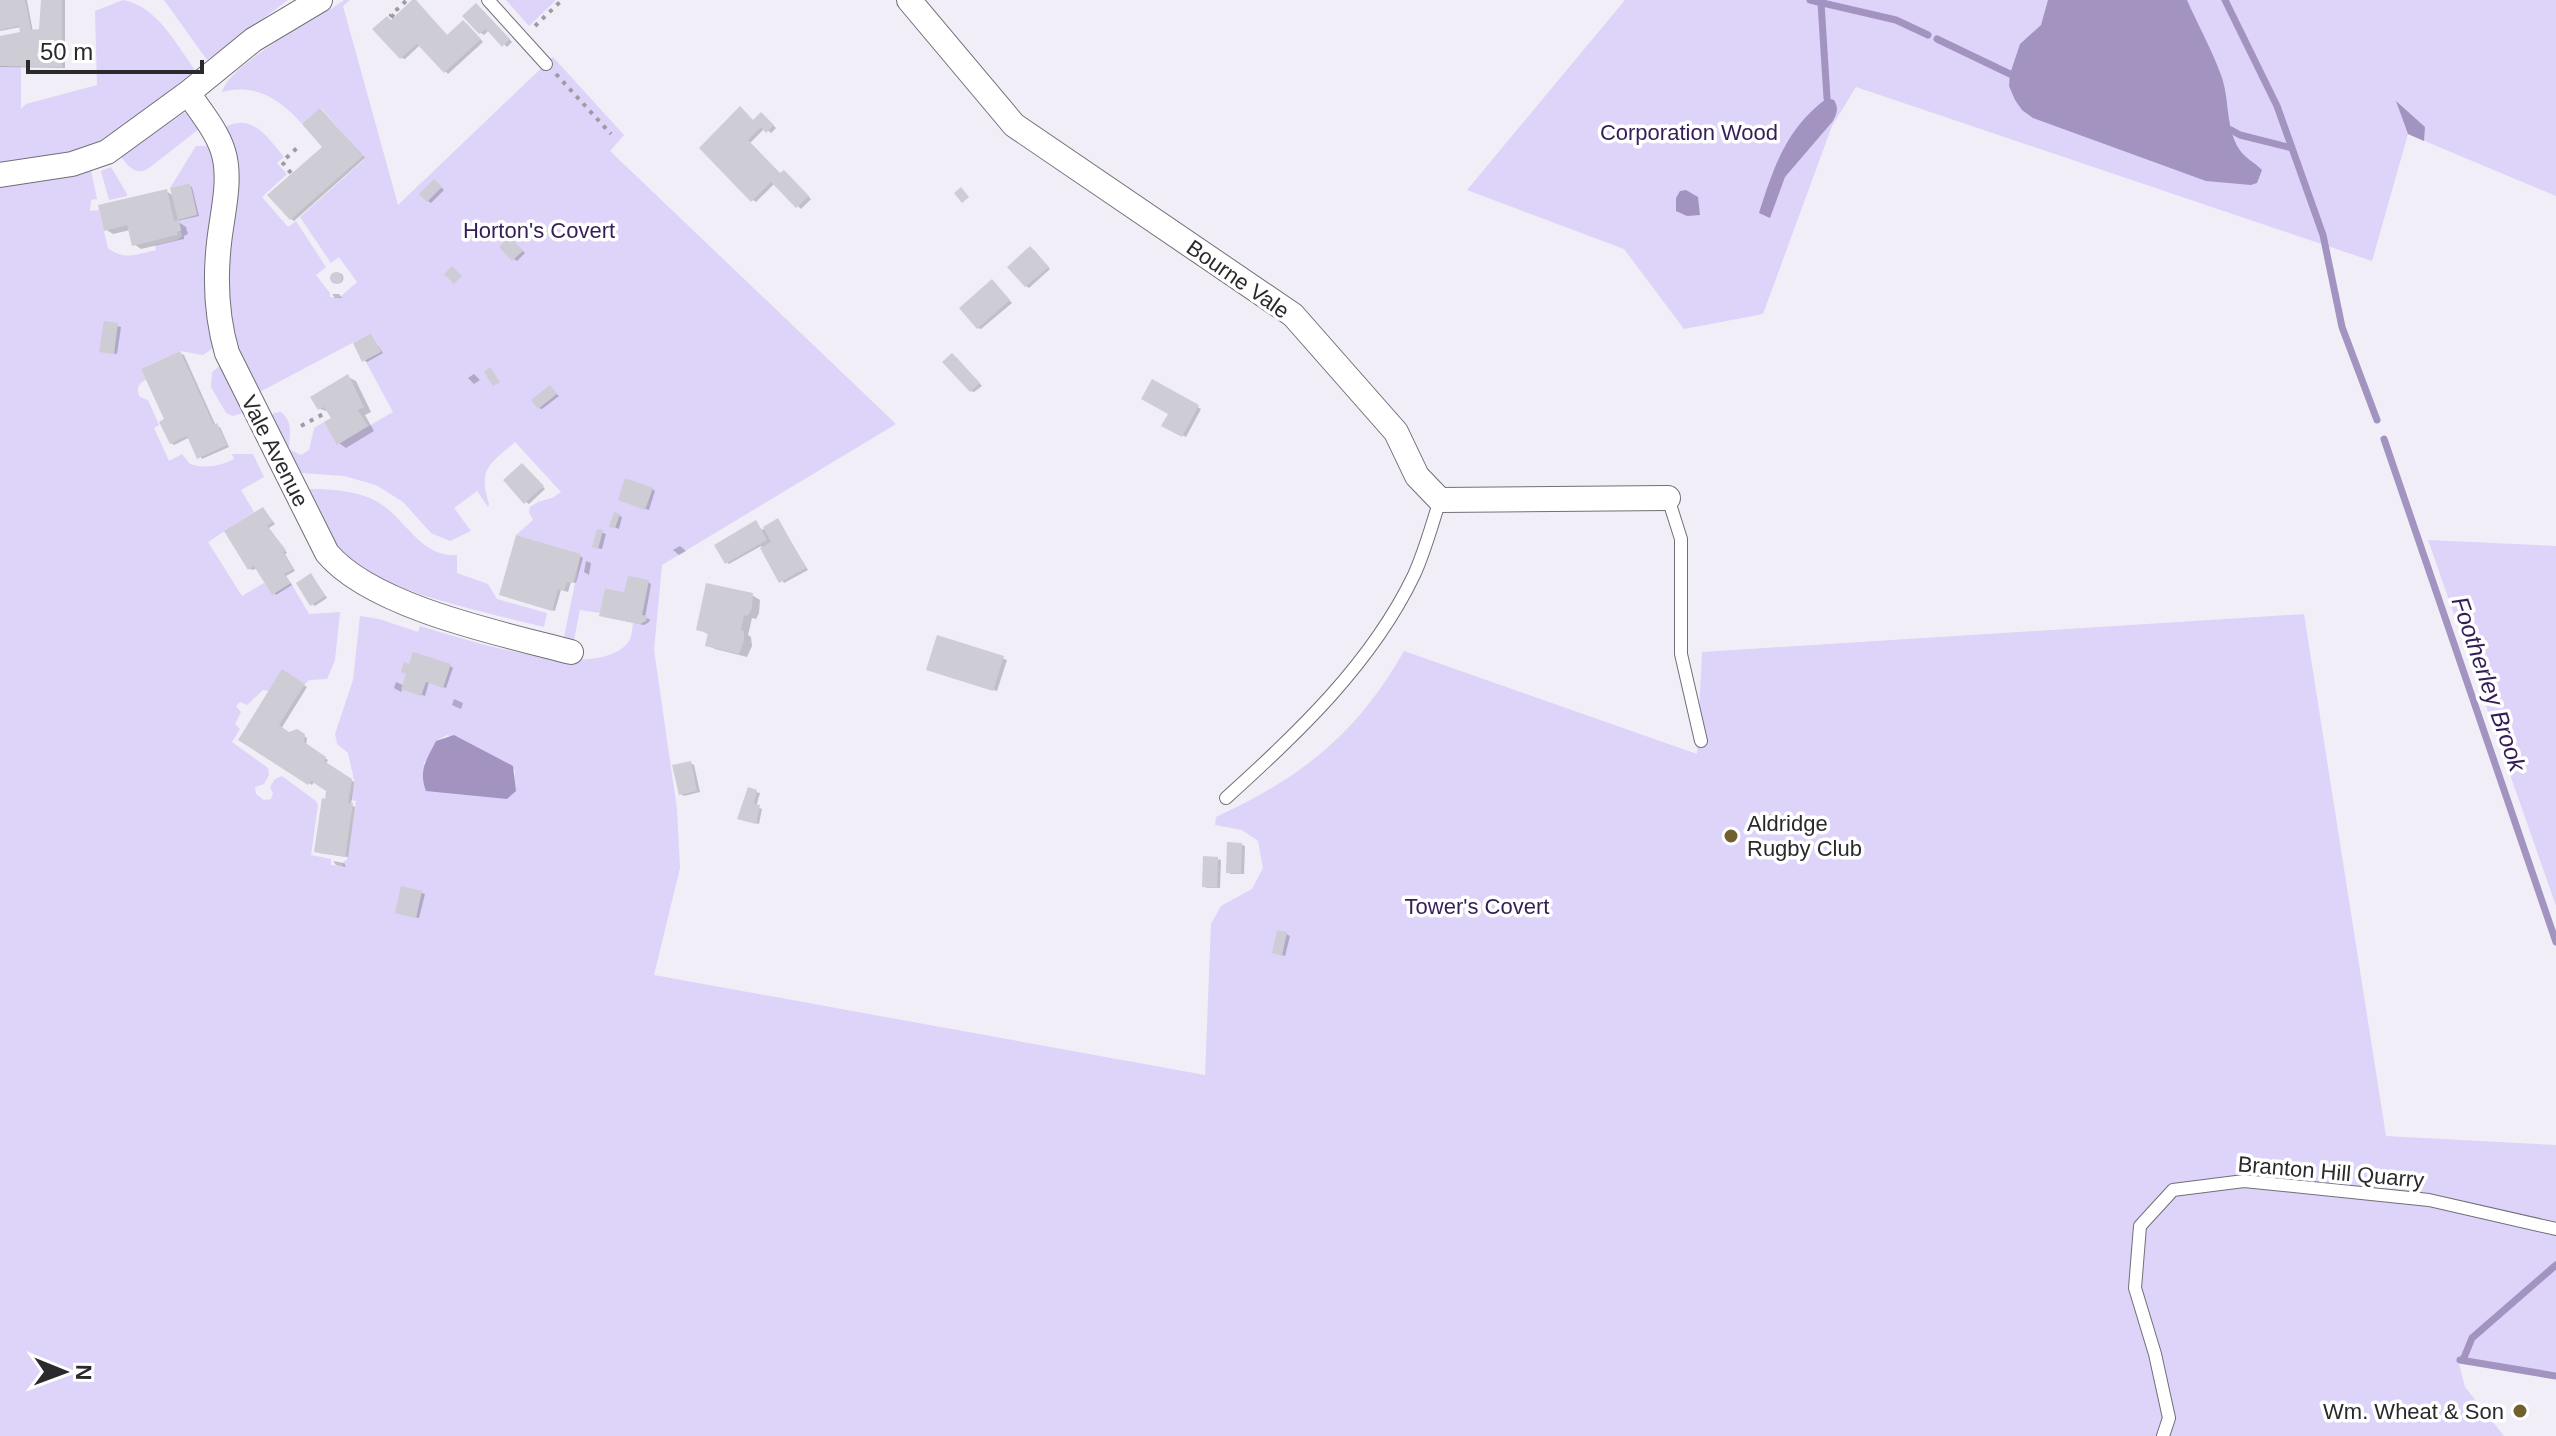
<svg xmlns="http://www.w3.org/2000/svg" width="2556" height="1436" viewBox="0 0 2556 1436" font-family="Arial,sans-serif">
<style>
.green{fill:#ded3f9;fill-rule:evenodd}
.water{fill:#a293c1}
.shadow{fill:#0003}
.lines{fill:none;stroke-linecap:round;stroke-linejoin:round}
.stream{stroke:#a293c1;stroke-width:7}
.building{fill:#ceccd5}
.service-casing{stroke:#716f77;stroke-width:14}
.minor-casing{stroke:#716f77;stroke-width:26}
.path{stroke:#9e9ca3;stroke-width:4;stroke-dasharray:4 6;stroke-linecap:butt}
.service{stroke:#fff;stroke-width:12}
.minor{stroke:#fff;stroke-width:24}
.poi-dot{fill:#725f2e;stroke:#fff;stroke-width:3}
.labels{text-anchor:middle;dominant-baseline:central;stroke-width:7;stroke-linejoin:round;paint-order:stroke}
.park-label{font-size:22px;fill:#351e56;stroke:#fff}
.street-label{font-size:22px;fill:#2a2a2d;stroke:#fff}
.poi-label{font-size:22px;fill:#2a2a2d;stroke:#fff;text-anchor:start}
.water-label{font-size:24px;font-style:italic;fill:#341d56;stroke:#fff}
</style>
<rect width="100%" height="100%" fill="#f1eef8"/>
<path class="green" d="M123 0C157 6 176 44 195 70L123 130 100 146 0 167V66L21 67V109L26 104 97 85 95 11Z
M164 0H288L207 60Z
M344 0H350L343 6 398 205 553 57 624 135 610 151 896 424 662 565 654 650 677 809 680 868 654 975 1205 1075 1211 924 1221 906 1252 889 1263 868 1258 841 1242 830 1215 825 1216 817C1302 777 1356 735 1404 651L1697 754 1702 652 2304 614 2386 1136 2556 1145V1372L2458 1360 2465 1387 2504 1436H0V184L91 170 97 199 91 200 90 211 99 210 108 248C124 261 138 254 156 250L155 245 177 240 182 236 178 219 197 214 190 183 170 188 196 146H207L206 143 210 138 218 150 216 346 203 355 180 351 141 369 146 380C138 383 136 390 140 397L148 400 159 425 154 428 169 461 182 454 190 464C205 469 220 466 234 459L232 454H253L264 477 241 490 254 512 208 542 242 596 264 583 272 594 291 583 309 614 340 612 335 660 327 679 309 680 305 684 282 670 269 691 263 690 247 705 240 702 236 706 241 712 235 724 240 729 232 742 268 768 269 775 264 784 255 787 256 794 264 800 271 799 273 793 270 787 275 779 282 776 316 801 318 805 311 855 331 859V865L343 866 344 861 347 860 356 801 351 800 354 780 348 753 337 744 335 734 353 680 360 616 379 619 418 632 420 626C461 638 599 685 629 641 632 636 632 629 633 623L640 624 646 621 647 616 642 615 649 580 624 592 605 588 600 613 580 610 574 640 564 637 581 554 516 535 533 520 529 512 530 507 538 502 552 498 561 492 515 442C489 465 478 468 489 504L488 507 477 491 454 508 471 531 450 541 431 533 403 502 376 485 344 476 302 473 268 418 274 413 281 412C294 423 289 434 289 449L301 455 309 450 314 428 324 422 338 444 393 412 365 360 381 351 371 333 256 394 231 345 225 127C253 113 267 137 284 157L277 163 287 174 262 197 288 227 296 221 326 267 316 275 330 293V297L339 298 357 282 339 257 331 263 300 217 365 159 321 108 302 124C280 99 256 83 222 92 231 61 316 21 344 0ZM447 735 515 770 514 786 423 764 431 755 436 741Z
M506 0H556L529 26Z
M1625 0H2556V196L2408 134 2372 261 1856 87 1832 126 1763 314 1684 329 1624 249 1467 190Z
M183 113H191L199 129 149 168C136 176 130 168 121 157Z
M111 167 127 194V196L109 200 101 171Z
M221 365 245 412 233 416 226 413 211 387 212 372Z
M311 489C331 489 354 491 372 499 405 514 418 558 457 555V573L488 584 497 599 547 613 544 627C490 613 376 591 338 551 324 536 315 510 306 492Z
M2428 540 2556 546V906Z"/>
<path class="water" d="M2048 0H2187C2198 25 2212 50 2221 75 2230 99 2225 126 2239 149 2245 158 2254 162 2262 170L2257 183 2251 185 2206 181 2033 118 2022 110 2015 100 2009 86 2010 74 2020 44 2041 25Z
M1827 98 1834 100C1839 108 1837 113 1833 121L1785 177 1770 218 1759 213C1774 166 1786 129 1827 98Z
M2396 101 2425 127 2424 141 2408 134Z
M1686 190 1698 197 1700 215 1687 216 1676 211V198L1680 191Z
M454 735 513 766 516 791 507 799 426 791C418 770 427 759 436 741Z"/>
<path class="shadow" d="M0 0H27L33 32 41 31 43 0H65V68L0 67V38L23 33 21 27 0 31Z
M417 3 448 36 467 24 483 42 448 74 420 45 405 59 402 58 392 22Z
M477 5 512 42 507 47 489 30 484 35 481 33 465 16Z
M321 110 365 158 294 221 291 219 324 147Z
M764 116 776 128 771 133 765 128 750 143 781 175 787 174 811 199 801 209 775 183 756 202 753 200 701 148Z
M438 184 444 190 431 203 428 201Z
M189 185 192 187 199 216 177 221 186 227 188 234 184 236V239L141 249 134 244 130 230 113 234 105 229 166 191 174 196Z
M513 241 525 253 517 261 514 259Z
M1034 250 1050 269 1029 288 1026 286Z
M332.5 278a5.5 5.5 0 1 1 11 0a5.5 5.5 0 1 1-11 0Z
M995 284 1012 303 981 329 978 328Z
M332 294H339L342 298H335Z
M106 323 121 327 117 354 105 352Z
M371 336 383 353 367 362 364 360Z
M180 353 184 355 216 426 220 427 229 447 202 459 190 437 174 445 171 443 166 420Z
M956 357 982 386 974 392 971 391Z
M474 374 480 380 474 384 468 378Z
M348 377 356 381 371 412 365 415 374 431 346 448 339 443 330 412 320 409Z
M1153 382 1201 409 1186 437 1164 425 1170 413Z
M550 388 559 396 542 409 539 408Z
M525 467 545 489 529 504 526 502Z
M652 489 655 491 649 510 623 501Z
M263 509 275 524 269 528 287 553 285 554 295 571 286 576 292 585 276 595 257 568 253 570 250 569Z
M615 514 622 517 619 529 612 526Z
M778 521 808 570 784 583 761 546 729 564 726 562 756 523 762 530Z
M598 531 606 534 602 549 597 548Z
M680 546 686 551 679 555 673 550Z
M580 556 583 558 576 583 571 582 568 592 561 590 555 611 504 596Z
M586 561 591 563 589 575 584 572Z
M312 576 327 598 315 606 312 604Z
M648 582 651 584 645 618 650 619 649 622 644 625 604 617 626 594Z
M752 595 760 600 759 613 756 619 752 618 748 635 751 637 752 646 747 657 715 649 708 645 710 635 698 629Z
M939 637 1007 660 997 691 932 670Z
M450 666 453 668 446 688 429 682 425 696 403 688 401 692 394 688 396 682 405 686Z
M283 672 307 687 281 729 289 734 297 731 307 738 306 746 328 760 326 764 354 782 351 805 355 807 348 857 319 853 328 790 315 781 312 785 309 783 240 739Z
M454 699 463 703 461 709 452 705Z
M690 763 694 765 700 792 684 796 681 794Z
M756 792 760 793 756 807 762 809 759 824 743 820Z
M1242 845 1245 846 1244 874H1231L1228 872Z
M1217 859 1221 860 1220 888H1207L1204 886Z
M333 861 344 863 346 867 336 865Z
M422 893 425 894 419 918 400 914Z
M1286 934 1290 936 1285 956 1278 954Z"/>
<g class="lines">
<path class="stream" d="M1810 0 1896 20 1928 35
M2225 0 2277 106 2323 235 2342 327 2377 420
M1821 3 1827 98
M1937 39 2010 74
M2231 130 2240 135 2292 148
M2384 439 2556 942
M2460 1360 2556 1376
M2463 1360 2472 1338 2556 1265"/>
</g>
<path class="building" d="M0 0H25L31 30 39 29 41 0H62V67L0 66V36L20 32 19 26 0 30Z
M412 0H416L447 35 463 20 481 39 444 73 417 44 400 59 372 29 387 16 391 20Z
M476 3 510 39 502 47 486 29 479 34 462 16Z
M740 106 753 120 761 112 774 125 766 133 761 127 748 140 780 173 784 170 809 196 796 208 771 182 751 202 699 148Z
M320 108 363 156 290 220 267 195 322 147 302 124Z
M434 179 442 187 427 202 419 194Z
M190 183 197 215 178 220 170 188Z
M961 187 969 197 962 203 954 193Z
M167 189 174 221 179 220 181 230 177 232V235L132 246 127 225 104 231 98 205Z
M509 236 523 251 512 261 499 247Z
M1030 246 1049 267 1025 287 1007 267Z
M452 266 462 276 454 284 444 274Z
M330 278a6 6 0 1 1 12 0a6 6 0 1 1-12 0Z
M992 279 1010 300 977 329 959 308Z
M104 321 118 323 114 354 99 352Z
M371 333 381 352 362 362 353 343Z
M180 351 214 425 217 423 227 445 197 459 187 436 170 444 159 422 164 419 141 369Z
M952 353 980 383 970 392 942 362Z
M490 367 500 382 493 386 484 372Z
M348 374 364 407 358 410 368 426 337 445 324 422 331 418 324 407 318 410 310 397Z
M1152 379 1199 405 1182 437 1161 426 1168 414 1141 399Z
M550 385 557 394 538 409 531 400Z
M522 463 544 486 524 504 503 480Z
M625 478 653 488 645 510 618 500Z
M263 507 273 522 267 526 286 550 283 552 293 569 284 574 291 583 272 595 254 566 248 570 224 531Z
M614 512 620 514 615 528 609 527Z
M778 518 806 568 779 583 760 548 771 542 763 527Z
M756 520 767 540 725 564 714 545Z
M597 529 603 530 598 549 592 547Z
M516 535 581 554 573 583 567 582 564 591 558 589 552 611 499 595Z
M311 573 325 596 310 606 296 583Z
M628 576 649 580 642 615 647 616 646 621 640 624 599 616 605 588 624 592Z
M706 583 753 593 752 608 748 616 744 615 741 630 744 631V641L739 654 705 646 708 633 696 630Z
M937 635 1004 656 993 691 926 670Z
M413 652 451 664 443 688 426 682 421 696 401 689 406 674 401 672 404 662 409 664Z
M282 669 305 684 279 725 289 732 297 729 305 734 304 742 326 757 324 761 352 779 348 803H353L345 857 314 852 322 798 325 799 326 791 311 781 308 785 238 740Z
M691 761 697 791 679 795 672 765Z
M748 787 757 790 754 804 760 805 756 824 737 819Z
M1227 842 1242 843 1241 874 1226 873Z
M1203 856 1218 857 1217 888 1202 887Z
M401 886 422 891 416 918 395 913Z
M1277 930 1287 932 1282 956 1272 953Z"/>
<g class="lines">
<defs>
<path id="service" d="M488 0 546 64
M1668 498 1681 539V654L1701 741
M1226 798C1297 734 1372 663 1414 575 1425 551 1432 524 1440 500
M2163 1436 2169 1418 2155 1354 2135 1288 2140 1226 2173 1190 2244 1181 2429 1200 2556 1229"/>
<path id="minor" d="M909 0 1014 125 1293 315 1396 432 1417 476 1440 500 1668 498
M188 93C200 111 217 131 223 151 232 179 222 214 219 243 215 279 217 319 227 353L327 553C372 607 502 634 571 652
M0 175 72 164 107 152 188 93 253 40 320 0"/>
</defs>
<use href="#service" class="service-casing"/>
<use href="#minor" class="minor-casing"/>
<path class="path" d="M394 17 391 15 407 0
M535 26 562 0
M556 74 611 134
M291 173 282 162 298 147
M301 426 327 412"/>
<use href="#service" class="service"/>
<use href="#minor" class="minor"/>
</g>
<g class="poi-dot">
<circle cx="1731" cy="836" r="8"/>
<circle cx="2520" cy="1411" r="8"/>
</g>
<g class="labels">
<g class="park-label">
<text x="1689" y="132">Corporation Wood</text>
<text x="539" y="230">Horton's Covert</text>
<text x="1477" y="906">Tower's Covert</text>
</g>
<g class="street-label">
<text transform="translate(1238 279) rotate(35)">Bourne Vale</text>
<text transform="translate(275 451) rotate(63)">Vale Avenue</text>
<text transform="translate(2331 1172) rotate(5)">Branton Hill Quarry</text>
</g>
<g class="poi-label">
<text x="1747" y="823">Aldridge<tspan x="1747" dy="25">Rugby Club</tspan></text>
<text x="2504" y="1411" text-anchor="end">Wm. Wheat &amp; Son</text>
</g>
<g class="water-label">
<text transform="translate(2489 684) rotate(71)">Footherley Brook</text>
</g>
</g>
<g transform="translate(64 1372) rotate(91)" stroke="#ffffff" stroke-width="6" paint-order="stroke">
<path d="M0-6L14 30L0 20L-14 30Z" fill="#2a2a2d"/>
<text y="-12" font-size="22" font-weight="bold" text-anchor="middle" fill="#2a2a2d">N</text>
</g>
<path d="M28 60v12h174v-12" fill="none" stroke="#2a2a2d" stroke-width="4"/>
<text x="40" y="60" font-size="24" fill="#2a2a2d" stroke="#ffffff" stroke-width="6" paint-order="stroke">50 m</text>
</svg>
